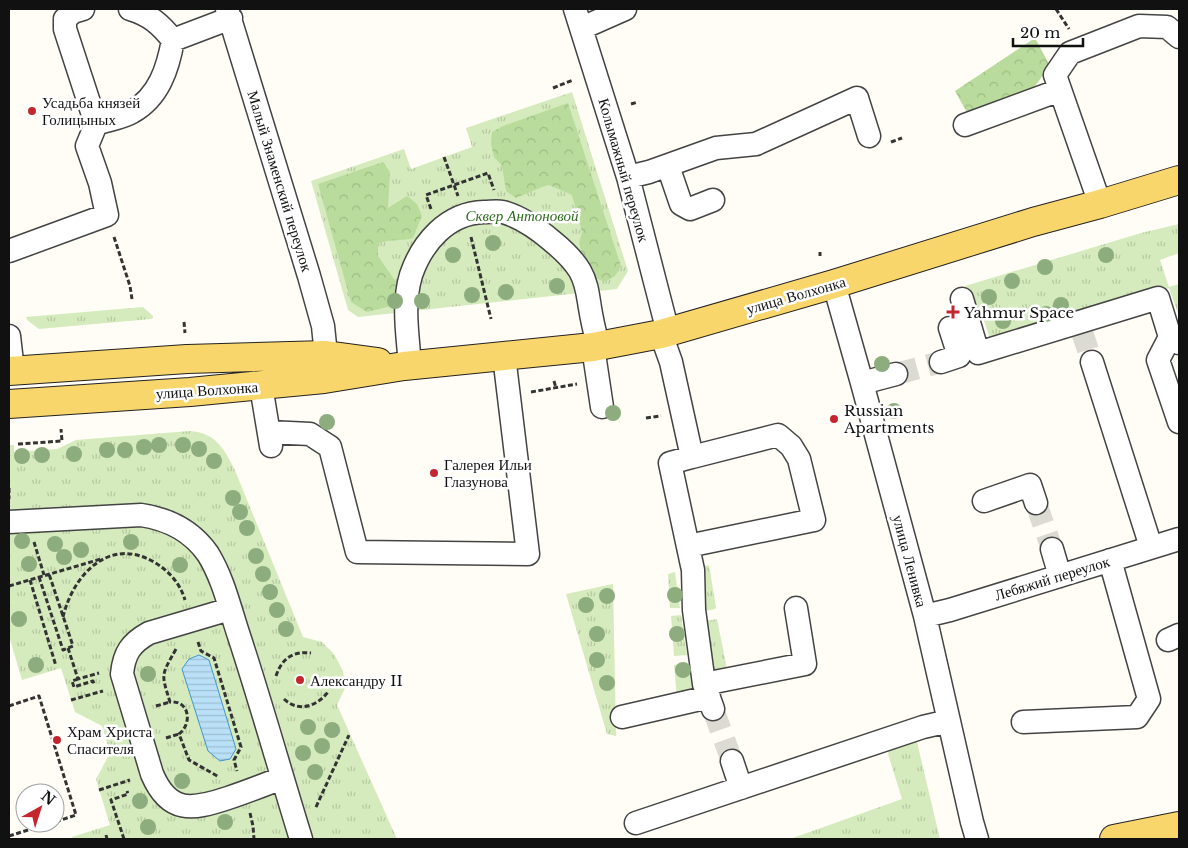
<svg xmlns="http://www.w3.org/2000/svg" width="1188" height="848" viewBox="0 0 1188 848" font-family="'Libre Baskerville',serif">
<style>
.grass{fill:url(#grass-tufts)}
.forest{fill:url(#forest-crowns)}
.water{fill:url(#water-rules);stroke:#3f96cf}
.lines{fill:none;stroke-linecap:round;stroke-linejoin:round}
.minor-tunnel{stroke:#dbdad3;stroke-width:22;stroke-dasharray:22 11;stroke-linecap:butt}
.minor-casing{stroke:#444;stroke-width:25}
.major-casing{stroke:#222;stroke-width:30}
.path{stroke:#333;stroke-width:3;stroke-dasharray:5 2.5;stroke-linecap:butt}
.minor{stroke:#fff;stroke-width:22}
.major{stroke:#f9d66b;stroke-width:28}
.tree{fill:#8dad7f}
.poi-dot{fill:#c4262e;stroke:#fff;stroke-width:2}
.labels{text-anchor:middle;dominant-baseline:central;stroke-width:5;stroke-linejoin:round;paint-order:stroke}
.poi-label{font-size:15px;fill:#111;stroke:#fff;text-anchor:start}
.street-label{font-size:15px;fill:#111;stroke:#fff}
.park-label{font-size:15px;font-style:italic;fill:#2f6b1f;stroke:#fff}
</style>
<defs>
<pattern id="grass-tufts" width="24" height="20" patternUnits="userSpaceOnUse" patternTransform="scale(1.25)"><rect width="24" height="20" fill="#d5ebbd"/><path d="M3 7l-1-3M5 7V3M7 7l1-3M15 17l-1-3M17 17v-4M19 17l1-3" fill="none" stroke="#b6c8a1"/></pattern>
<pattern id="forest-crowns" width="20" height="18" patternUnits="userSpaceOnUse" patternTransform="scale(1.25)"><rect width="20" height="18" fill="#b9dc9c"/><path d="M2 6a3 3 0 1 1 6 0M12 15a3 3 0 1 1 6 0" fill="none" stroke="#9ebc85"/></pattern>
<pattern id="water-rules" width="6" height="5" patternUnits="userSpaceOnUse" patternTransform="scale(1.25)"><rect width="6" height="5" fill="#b9e0f7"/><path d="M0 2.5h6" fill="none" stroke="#9ebfd3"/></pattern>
</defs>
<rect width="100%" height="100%" fill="#fffdf5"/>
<path class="grass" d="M572 92 628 271 617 289 358 317 348 310 311 181 404 149 411 169 472 147 466 128Z
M1179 224V253L1160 260 1169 287 1179 284V316L1169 288 991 343 981 311 974 312 965 286 1141 233Z
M143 307 153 316V318L151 319 39 329 27 320 26 317Z
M190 431C215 433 223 447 234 468L303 637 322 642 334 654 343 671 345 688 337 705 397 839H73L72 837 110 825 96 779 110 753 102 726 75 712 61 668 22 680 9 636V445H14V452L57 449 76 440Z
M709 565 716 607 715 609 705 611 698 567Z
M675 572 680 608H670L668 574Z
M613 584 616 736 607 734 566 594Z
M681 615 687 655 674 656 671 616Z
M717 619 727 669 714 671 706 621Z
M688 664 692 687 690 694 677 698 674 665Z
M916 738 940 839H790L902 799 888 754 889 750Z"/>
<path class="forest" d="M1035 38 1050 66 1029 94 969 116 955 91Z
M568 103 621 266 615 276 605 282 593 277 586 268 579 243 582 232 572 195 549 185 542 187 516 198 506 191 502 166 494 157 491 144 492 132 503 126Z
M383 162 390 172 388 208 407 196 417 204 422 216 413 238C399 242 391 238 378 244V256L398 285V297L391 306 367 312 351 302 318 184Z"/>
<path class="water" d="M199 655 209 660 236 749 230 759 220 761 208 751 182 669 189 659Z"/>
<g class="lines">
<path class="minor-tunnel" d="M1081 329 1092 362
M896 374 941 362
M1036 503 1052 549
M713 709 732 761"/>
<defs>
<path id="minor" d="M227 9 309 276 323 326 326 355
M575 9 628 177 668 332
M582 28 625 9
M173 40 231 18
M96 124C107 120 122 118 132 112 159 97 168 68 173 40 160 24 150 15 130 9
M965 125 1060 90
M668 166 681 204 690 209 713 200
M628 177 649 172 716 148 756 144 857 98 869 136
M1100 204 1055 75 1070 53 1139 26 1167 27 1179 37
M9 251 107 215 100 183 87 146 96 124 65 29V19L73 12 83 9
M834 284 862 383 925 616 972 822 977 839
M962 299 978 353 1158 298 1170 337 1179 343
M661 334 671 362 692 457 778 435 791 446 799 459 814 520 688 546
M9 336 13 371
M1170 337 1158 360 1179 422
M593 347 602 407
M941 362 959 356 950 328
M1092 362 1151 547
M410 366C408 336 402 305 411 275 422 243 447 213 484 212 490 212 497 211 503 212 521 217 538 229 552 241 563 250 573 259 580 271 587 283 588 296 590 308 592 321 595 333 598 345
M862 383 896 374
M261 386 271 446
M269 432 310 434 330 447 357 552 528 554 504 356
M692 457 670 463 693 570 694 610 704 684 713 709
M984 501 1030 485 1036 503
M9 522 141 515C168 519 192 531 208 554 223 578 230 609 239 636 261 703 280 771 301 839
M1052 549 1060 576
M230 609 149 633C131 643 124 653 122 674L152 774C169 814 192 810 228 798 246 792 264 785 282 778
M925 616 950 610 1179 539
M1168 640 1179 635
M704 684 805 664 796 608
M622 717 709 697
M1023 722 1137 717 1149 699 1110 560
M732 761 741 788
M636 823 923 727 949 721"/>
<path id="major" d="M9 371 187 359 326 355 378 362
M9 404 190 392 324 379 404 366 593 347 661 334 834 284 1033 222 1100 204 1179 180
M1114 839 1179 826"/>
</defs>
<use href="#minor" class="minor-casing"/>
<use href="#major" class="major-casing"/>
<path class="path" d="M1056 9 1069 29
M553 88 573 80
M631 104 638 102
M891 142 902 138
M444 157 458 196
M431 209 426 195 488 173 494 190
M114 237 130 286 132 299
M471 237 491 319
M820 252V256
M184 322 185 333
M554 381 556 388
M531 392 577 384
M646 418 661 416
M18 444 62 441 61 429
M9 488V499
M34 542 44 575
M39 577 63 650 73 646 49 574
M30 580 56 666
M9 586 101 559
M63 617C73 575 109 536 154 562 169 571 180 583 185 600
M198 642 201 651 214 658 241 747 234 760 237 771
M68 648 78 679 99 673
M176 649C161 676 161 673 170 702 189 700 193 723 179 734L189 760 219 777
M276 676C282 658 293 651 311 653
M78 679 72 681 74 687 93 681 94 684
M284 699C299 713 317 706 328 692
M71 700 103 691
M9 706 39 696 76 815 55 822
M156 706 170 702
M166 738 179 734
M99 790 130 780
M316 807 349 735
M250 813 253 826 254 839
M106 835 107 839
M9 836 50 823
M124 839 111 800 128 794 127 791"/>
<use href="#minor" class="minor"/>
<use href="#major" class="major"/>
</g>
<g class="tree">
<circle cx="493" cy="243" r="8"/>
<circle cx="453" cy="255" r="8"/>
<circle cx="1106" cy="255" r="8"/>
<circle cx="1045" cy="267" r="8"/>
<circle cx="1012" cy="281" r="8"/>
<circle cx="557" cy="286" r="8"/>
<circle cx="506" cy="292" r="8"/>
<circle cx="472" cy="295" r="8"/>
<circle cx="989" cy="297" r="8"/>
<circle cx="395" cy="301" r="8"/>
<circle cx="422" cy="301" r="8"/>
<circle cx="1061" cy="305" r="8"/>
<circle cx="1046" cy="314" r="8"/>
<circle cx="1003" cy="321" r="8"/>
<circle cx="882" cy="364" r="8"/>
<circle cx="894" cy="411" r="8"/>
<circle cx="613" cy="413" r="8"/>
<circle cx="327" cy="422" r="8"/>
<circle cx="159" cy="445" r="8"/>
<circle cx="183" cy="445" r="8"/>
<circle cx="144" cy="447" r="8"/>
<circle cx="199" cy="449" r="8"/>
<circle cx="107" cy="450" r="8"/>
<circle cx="125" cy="450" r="8"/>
<circle cx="74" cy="454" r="8"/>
<circle cx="42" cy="455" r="8"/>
<circle cx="22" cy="456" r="8"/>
<circle cx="214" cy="461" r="8"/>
<circle cx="233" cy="498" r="8"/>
<circle cx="240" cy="512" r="8"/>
<circle cx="247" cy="528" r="8"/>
<circle cx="22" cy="541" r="8"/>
<circle cx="131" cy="542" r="8"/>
<circle cx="55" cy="544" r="8"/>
<circle cx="81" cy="550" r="8"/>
<circle cx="256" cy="556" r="8"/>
<circle cx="64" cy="557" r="8"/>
<circle cx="29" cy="564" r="8"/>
<circle cx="180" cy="565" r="8"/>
<circle cx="263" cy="574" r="8"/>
<circle cx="270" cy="592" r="8"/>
<circle cx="675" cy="595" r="8"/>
<circle cx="607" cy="596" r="8"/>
<circle cx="586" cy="605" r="8"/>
<circle cx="277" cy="610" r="8"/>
<circle cx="19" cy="619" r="8"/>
<circle cx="286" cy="629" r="8"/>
<circle cx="597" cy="634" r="8"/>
<circle cx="677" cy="634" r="8"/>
<circle cx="597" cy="660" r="8"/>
<circle cx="36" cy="665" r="8"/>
<circle cx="683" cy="670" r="8"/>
<circle cx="148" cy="674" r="8"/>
<circle cx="607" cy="683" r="8"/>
<circle cx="308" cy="727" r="8"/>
<circle cx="332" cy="730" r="8"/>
<circle cx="322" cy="746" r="8"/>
<circle cx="303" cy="753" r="8"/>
<circle cx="315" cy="772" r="8"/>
<circle cx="182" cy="781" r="8"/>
<circle cx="140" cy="801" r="8"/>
<circle cx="225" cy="822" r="8"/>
<circle cx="148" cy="827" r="8"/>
</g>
<g class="poi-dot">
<circle cx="32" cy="111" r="5"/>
<path d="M950.5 304.5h5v5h5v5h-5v5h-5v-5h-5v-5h5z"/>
<circle cx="834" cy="419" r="5"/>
<circle cx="434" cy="473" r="5"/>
<circle cx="300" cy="680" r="5"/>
<circle cx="57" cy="740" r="5"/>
</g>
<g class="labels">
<g class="poi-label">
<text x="42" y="102">Усадьба князей<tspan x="42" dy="17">Голицыных</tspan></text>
<text x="964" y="312">Yahmur Space</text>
<text x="844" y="410">Russian<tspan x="844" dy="17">Apartments</tspan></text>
<text x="444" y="464">Галерея Ильи<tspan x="444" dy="17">Глазунова</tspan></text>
<text x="310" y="680">Александру II</text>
<text x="67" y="731">Храм Христа<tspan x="67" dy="17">Спасителя</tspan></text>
</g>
<g class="street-label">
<text transform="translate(624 170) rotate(74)">Колымажный переулок</text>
<text transform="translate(280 181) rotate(73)">Малый Знаменский переулок</text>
<text transform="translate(796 295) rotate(-16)">улица Волхонка</text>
<text transform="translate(207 390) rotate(-4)">улица Волхонка</text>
<text transform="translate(910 561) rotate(75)">улица Ленивка</text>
<text transform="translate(1052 578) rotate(-17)">Лебяжий переулок</text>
</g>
<g class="park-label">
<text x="522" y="215">Сквер Антоновой</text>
</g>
</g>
<rect width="1188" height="848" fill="none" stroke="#111111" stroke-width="20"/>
<g transform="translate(40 808) rotate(39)"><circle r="24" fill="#ffffff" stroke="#a0a0a0"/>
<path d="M0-4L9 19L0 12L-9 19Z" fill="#c4262e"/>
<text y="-8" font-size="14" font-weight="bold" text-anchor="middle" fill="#111111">N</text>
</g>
<path d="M1013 38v8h70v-8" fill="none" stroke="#111111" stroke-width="2.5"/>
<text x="1020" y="38" font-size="15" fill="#111111" stroke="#ffffff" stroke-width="4" paint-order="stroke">20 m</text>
</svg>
